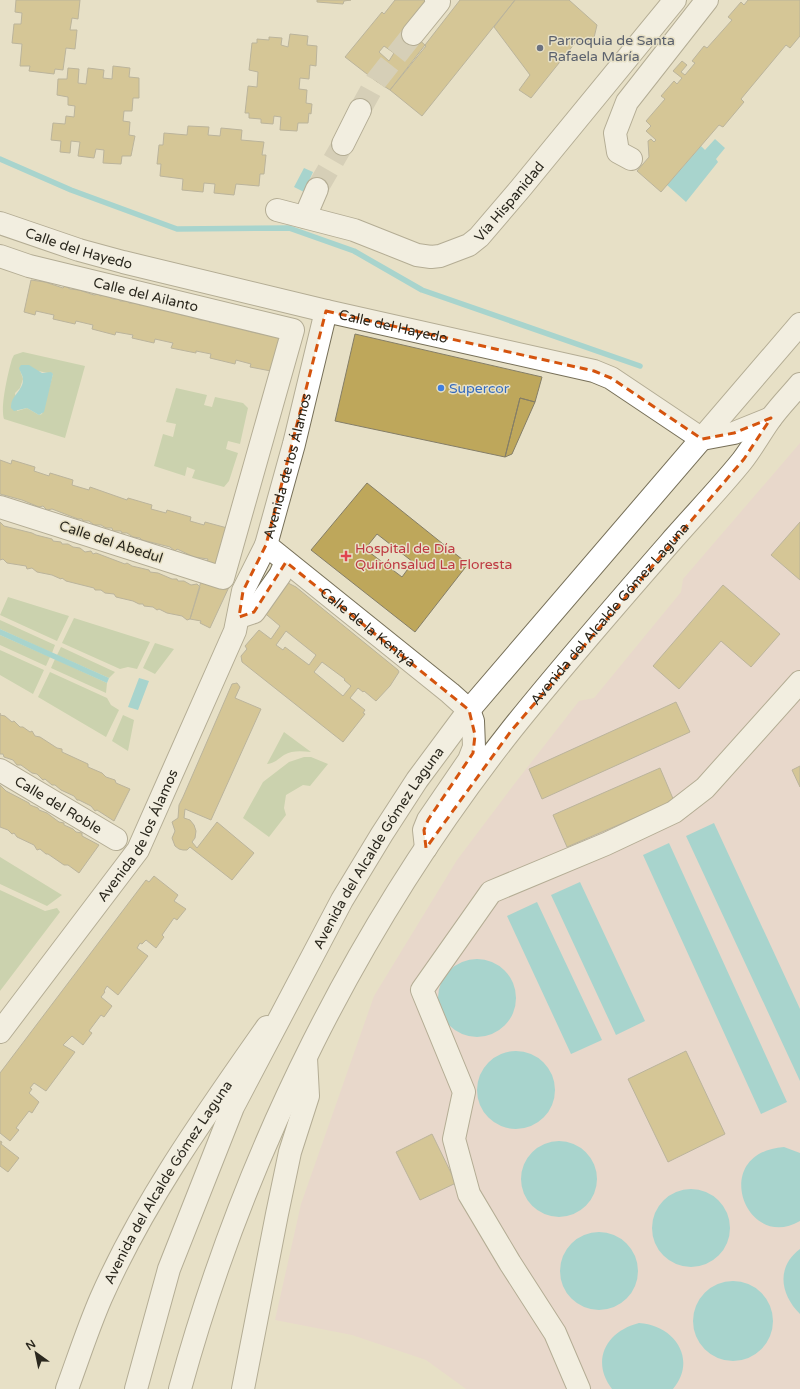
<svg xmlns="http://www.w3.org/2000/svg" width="800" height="1389" viewBox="0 0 800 1389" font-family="'Varela Round',sans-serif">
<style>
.industrial{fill:#e9ced0}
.green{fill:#a8c290;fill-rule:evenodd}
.water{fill:#5bc6d5}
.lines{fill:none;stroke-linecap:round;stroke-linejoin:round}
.stream{stroke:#5bc6d5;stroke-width:5.5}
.building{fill:#bea75b;stroke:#857e67;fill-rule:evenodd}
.minor-tunnel{stroke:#c1bba4;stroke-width:22;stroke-dasharray:22 11;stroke-linecap:butt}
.minor-casing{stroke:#766f58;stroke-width:24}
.major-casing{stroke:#766f58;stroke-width:24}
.minor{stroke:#fff;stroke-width:22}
.major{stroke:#fff;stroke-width:22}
.marked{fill:none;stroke:#d5540e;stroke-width:3;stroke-dasharray:8 5;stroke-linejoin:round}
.worship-dot{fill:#6b7280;stroke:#e7e0c6;stroke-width:1.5}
.shop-dot{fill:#3f7fe0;stroke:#e7e0c6;stroke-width:1.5}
.health-dot{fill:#e0444e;stroke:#e7e0c6;stroke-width:1.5}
.labels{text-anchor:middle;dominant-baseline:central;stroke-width:3;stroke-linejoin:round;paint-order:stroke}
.worship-label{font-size:14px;fill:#5b616d;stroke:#e7e0c6;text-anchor:start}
.street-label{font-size:14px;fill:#2b281e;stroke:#e7e0c6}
.shop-label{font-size:14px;fill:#366cbe;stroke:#e7e0c6;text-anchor:start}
.health-label{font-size:14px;fill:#be3a42;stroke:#e7e0c6;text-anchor:start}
</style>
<rect width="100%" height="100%" fill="#e7e0c6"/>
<path class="industrial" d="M800 443V1389H466L426 1360 352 1335 275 1320 301 1204 374 996 457 860 512 787 579 701 594 698 681 592 683 579Z"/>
<path class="green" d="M23 352 85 366 65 438 4 419C0 407 8 373 12 359L14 355ZM20 370 38 371 53 374 42 414 39 415 27 408 17 411 15 393 20 388 23 379Z
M176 388 207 395 204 405 212 407 215 397 243 403 248 408 240 444 228 441 226 449 238 453 229 481 224 487 192 478 195 470 187 467 185 476 154 466 163 434 173 437 176 424 166 422Z
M8 597 69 616 57 641 0 615Z
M74 618 150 642 137 669 128 667 120 669 62 643Z
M0 620 55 645 52 653 0 629Z
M0 635 50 657 46 666 0 645Z
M155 643 174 649 155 674 143 668Z
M61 647 115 672 109 678 57 655Z
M0 650 44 670 33 694 0 675Z
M55 659 107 683 106 693 51 668Z
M50 672 107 698 111 705 119 710 106 737 38 697Z
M123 715 134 720 128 751 112 741Z
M284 732 311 752C302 751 292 750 284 755 278 759 275 763 267 764Z
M304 757H311L328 764 310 786 303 785 286 795 284 808 286 815 269 837 243 818 263 782 289 762Z
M0 857 62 895 47 906 0 884Z
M0 890 45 911 57 908 60 912 0 991Z"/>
<path class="water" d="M715 139 725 148 716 159 718 162 686 202 667 185 701 146 705 150Z
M304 168 313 172 304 192 294 187Z
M21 365H29L42 373 51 372 53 374 44 412 39 415 27 408 14 411 11 408C10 396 23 391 23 380 23 375 20 372 19 368Z
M0 629 109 678 107 683 0 635Z
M139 678 149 681 138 710 128 707Z
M714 823 800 1009V1081L686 836Z
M669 843 787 1102 761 1114 643 855Z
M580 882 645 1021 616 1035 551 895Z
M537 902 602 1040 571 1054 507 916Z
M438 998a39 39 0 1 1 78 0a39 39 0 1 1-78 0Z
M477 1090a39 39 0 1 1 78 0a39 39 0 1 1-78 0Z
M521 1179a38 38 0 1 1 76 0a38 38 0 1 1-76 0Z
M784 1147 800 1153V1221C746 1253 708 1153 784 1147Z
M652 1228a39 39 0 1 1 78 0a39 39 0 1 1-78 0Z
M560 1271a39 39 0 1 1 78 0a39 39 0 1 1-78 0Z
M800 1249V1314C780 1294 776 1267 800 1249Z
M693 1321a40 40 0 1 1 80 0a40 40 0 1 1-80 0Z
M639 1323C674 1325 698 1359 673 1389H612C590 1360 607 1331 639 1323Z"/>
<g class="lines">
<path class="stream" d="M0 159 71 190 177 229 289 228 354 251 422 290 640 366"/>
</g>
<path class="building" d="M16 0H80L78 19 72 18 70 30H77L75 49 66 48 63 70 55 69 54 74 29 71 30 66H20L22 44 12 43 14 24H21L22 13 15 12Z
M317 0H351L344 1 343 4 317 2Z
M395 0H430L413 34 426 46 390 90 376 81 345 57 382 12 384 14ZM384 46 394 53 389 61 379 52Z
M460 0H515L422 116 390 90Z
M515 0H569L597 25 593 42 575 43 531 98 519 90 530 75 494 27Z
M748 0H800V36L790 48 786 45 741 99 744 102 723 127 719 125 661 192 637 171 649 157 648 141 651 139 654 142 656 140 646 131 651 126 646 121 665 99 661 96 674 81 677 84 682 78 673 71 682 61 687 65 681 72 685 75 695 63 692 61 704 46 707 48 732 20 728 17 741 2 744 5Z
M290 34 308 36 307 45 317 46 316 66 310 65 309 79 300 78 299 89 307 90 306 103 312 104 311 114 309 113 308 123H298L297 131 280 130 281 117 274 116 273 124 261 123V119L249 118V113H245L248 86 257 87 258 72 249 70 252 43H257V39L269 40V37L282 38 281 45 288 47Z
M113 66 130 68 129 77 139 78V98H133L132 111H124L123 121 130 122 129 135 135 136 131 156H122L121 164 103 163 104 150 96 149 94 158 78 156 80 142 71 141 70 153 60 152 61 141 51 140 53 123 65 124 66 116 74 117 75 106 68 105V97L57 95 58 79H67L68 68 79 69 78 83 86 84 88 68 104 70 103 78 112 79Z
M188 126 209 127 208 135 220 136 221 128 242 130 241 140 264 142 262 155H266L264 174H260L259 186 236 184 234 195 214 193 215 184 204 183 203 192 182 190 183 179 160 176 161 164H157L159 145H163L164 133 187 135Z
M31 280 45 282 63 288 65 286 70 289 79 290 94 295 99 294 100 296 104 295 113 299H119L120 301H128L129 303H135L140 305H148L153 309 158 308 160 310 164 309 182 315H187L193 318 195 317 200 320H208L209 322H218L219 324H227L242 329H246L248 331 261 334 266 333 270 336 272 331 286 334 276 372 250 367 251 364 236 360 235 364 210 358 211 354 196 351V353L171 348 173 343 155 339 154 343 132 338 133 335 116 332 115 335 92 329 93 325 76 321 75 324 53 319 54 315 36 311 35 315 24 312Z
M355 334 542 377 535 402 520 398 505 457 335 421Z
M520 398 535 402 512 454 505 457Z
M0 460 11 464 12 460 35 467 34 471 49 476 50 473 73 480 72 485 89 490 90 487 127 500 128 498 152 505 151 509 166 513 167 510 191 517 190 521 204 525 205 522 231 529 220 566 207 562 208 559 194 557 177 549 175 551 170 547 142 540 140 538 133 537 127 533H122L121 531H113L112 528H106L101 525H94L89 521H83L82 519H78L52 509 47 510 43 506 39 507 22 500 0 494Z
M367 483 468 564 415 632 311 550ZM377 534 413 562 402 577 365 549Z
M0 522 4 526 32 533 36 535 52 539 53 541 61 542 62 544H68L73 547 80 548 85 552 91 551 93 554 96 553 125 564 127 563 132 566 149 570 150 572 158 573 172 579H177L178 581H184L191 585 197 584 200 587 190 619 187 620 182 616 167 613 159 609 157 610 153 607 144 606 143 604H139L133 601 116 597 114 594 105 593 101 590H95L94 588 66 581 62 578 61 579 52 575 37 572 32 568 27 569 26 566 7 563 3 559 0 560Z
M800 522V580L771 555Z
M202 578 229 587 210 628 200 623 201 621 190 619Z
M286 582 296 587 398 670 399 672 390 686 376 701 364 691 363 692 358 688 350 698 365 710 363 713 365 714 343 742 242 662 241 656 247 649 245 646 259 630 271 639 280 626 261 610ZM286 631 316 655 309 665 285 647 283 650 276 645ZM322 662 345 679 344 680 351 686 343 696 314 672Z
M723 585 780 634 751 667 721 641 679 689 653 666Z
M237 683 240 687 235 698 261 709 211 820 185 809 184 818 190 820 194 825 196 831 195 838 192 842 197 848 217 822 254 853 232 880 190 847 187 850H183L179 849 175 846 172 838 175 831 172 822 178 818 179 805 183 797 232 684Z
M676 702 690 732 542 799 529 769Z
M0 713V715L5 716 12 722 14 721 20 727H23L30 732 32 731 35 736 40 737 57 748 62 749V752L88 764V767L102 773 106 777 115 780 116 783 130 789 114 821 97 810 95 811 91 806 79 800H77L74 796 61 790 55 785H52L45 779 43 780 37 774 32 773 21 765H17L13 760 4 757 3 754H0Z
M800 766V787L792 770Z
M660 768 674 801 567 847 553 815Z
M0 785 6 791 29 803 30 805 38 808 39 810 47 813 59 822 64 823V825L73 829 76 832 82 833V836L99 845 79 873 68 865H64L48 854H46L40 849 37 850 34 845 17 837 14 833 12 834 8 830 0 827Z
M154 876 178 895 174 901 186 909 177 920 174 918 162 935 164 937 156 948 146 940 142 944 140 943 137 948 148 956 118 995 107 986 104 991 105 992 101 997 112 1006 104 1017 101 1015 89 1031 92 1033 83 1045 72 1036 63 1045 75 1052 46 1091 34 1083 30 1088 32 1089 29 1093 39 1102 32 1113 29 1111 16 1128 19 1130 10 1141 0 1133V1073L146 880 149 882Z
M686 1051 725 1134 668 1162 628 1079Z
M432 1134 456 1183 420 1200 396 1152Z
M0 1141 2 1142 1 1144 19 1158 8 1172 0 1166Z"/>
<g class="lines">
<path class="minor-tunnel" d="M360 110 376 81 413 34
M317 189 343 144"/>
<defs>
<g id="minor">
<path d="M413 34 439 2 436 0"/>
<path d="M343 144 360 110"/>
<path d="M631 159 618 152 615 133 627 102 707 0"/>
<path id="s1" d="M277 210 354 230 417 255 431 257 440 256 469 245 479 237 520 189 675 0"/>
<path d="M305 217 317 189"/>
<path id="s2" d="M0 223 79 250 123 262 326 311 594 371 611 378 702 439 734 433 771 418"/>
<path id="s3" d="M0 256 29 266 293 330 223 578 0 507"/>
<path id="s4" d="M266 545 450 693 469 710 473 721 474 747 469 760 428 820 424 830 426 848"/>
<path d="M239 617 254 612 280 575 286 562"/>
<path id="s5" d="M0 770 116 839"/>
<path id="s6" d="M0 1032 138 850 235 631 243 591 266 545 294 444 326 311"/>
<path id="s7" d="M67 1389C78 1359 88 1328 101 1298 144 1201 206 1114 267 1027"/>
<path d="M243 1389 277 1214 290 1152 308 1096 306 1058"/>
<path d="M579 1389 555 1333 510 1263 469 1194 454 1139 464 1092 422 990 491 892 606 844 674 812 705 788 800 682"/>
</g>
<g id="major">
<path id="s8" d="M136 1389 169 1269 233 1107 342 900 382 834 417 780 469 710 800 324"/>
<path id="s9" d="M180 1389C245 1151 359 923 512 729 564 664 620 600 675 537 697 512 721 487 742 461 752 448 760 434 769 421 778 408 790 396 800 384"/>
</g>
</defs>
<use href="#minor" class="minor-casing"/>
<use href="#major" class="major-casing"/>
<use href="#minor" class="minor"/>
<use href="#major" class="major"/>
</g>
<path d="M0 0H800V1389H0ZM326 311 594 371 611 378 702 439 734 433 771 418 744 459 511 731 426 848 424 830 428 820 473 753 475 735 469 710 286 562 254 612 239 617 243 591 266 545Z" fill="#e7e0c6" fill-opacity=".55" fill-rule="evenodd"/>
<path class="marked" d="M326 311 594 371 611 378 702 439 734 433 771 418 744 459 511 731 426 848 424 830 428 820 473 753 475 735 469 710 286 562 254 612 239 617 243 591 266 545Z"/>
<circle class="worship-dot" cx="540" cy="48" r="4"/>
<circle class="shop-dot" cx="441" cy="388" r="4"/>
<path class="health-dot" d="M344 550h4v4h4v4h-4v4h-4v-4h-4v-4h4z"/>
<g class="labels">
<g class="worship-label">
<text x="548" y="40">Parroquia de Santa<tspan x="548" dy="16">Rafaela María</tspan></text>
</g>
<g class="street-label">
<text stroke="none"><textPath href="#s1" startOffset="261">Vía Hispanidad</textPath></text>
<text stroke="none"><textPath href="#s2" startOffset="83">Calle del Hayedo</textPath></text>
<text stroke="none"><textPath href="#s3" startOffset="151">Calle del Ailanto</textPath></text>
<text stroke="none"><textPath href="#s2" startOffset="407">Calle del Hayedo</textPath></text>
<text stroke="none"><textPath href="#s6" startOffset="642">Avenida de los Álamos</textPath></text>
<text transform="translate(111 542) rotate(18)">Calle del Abedul</text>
<text stroke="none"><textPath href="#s9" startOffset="895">Avenida del Alcalde Gómez Laguna</textPath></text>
<text stroke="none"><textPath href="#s4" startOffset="131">Calle de la Kentya</textPath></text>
<text stroke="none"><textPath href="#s5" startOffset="68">Calle del Roble</textPath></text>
<text stroke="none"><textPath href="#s6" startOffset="241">Avenida de los Álamos</textPath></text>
<text stroke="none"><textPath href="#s8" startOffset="596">Avenida del Alcalde Gómez Laguna</textPath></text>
<text stroke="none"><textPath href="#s7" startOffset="231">Avenida del Alcalde Gómez Laguna</textPath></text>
</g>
<g class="shop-label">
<text x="449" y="388">Supercor</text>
</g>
<g class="health-label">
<text x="355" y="548">Hospital de Día<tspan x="355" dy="16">Quirónsalud La Floresta</tspan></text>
</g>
</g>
<g transform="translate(36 1353) rotate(327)" stroke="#e7e0c6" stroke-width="3" paint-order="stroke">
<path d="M0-3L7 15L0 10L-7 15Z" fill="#2b281e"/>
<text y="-6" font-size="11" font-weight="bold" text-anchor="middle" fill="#2b281e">N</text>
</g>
</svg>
